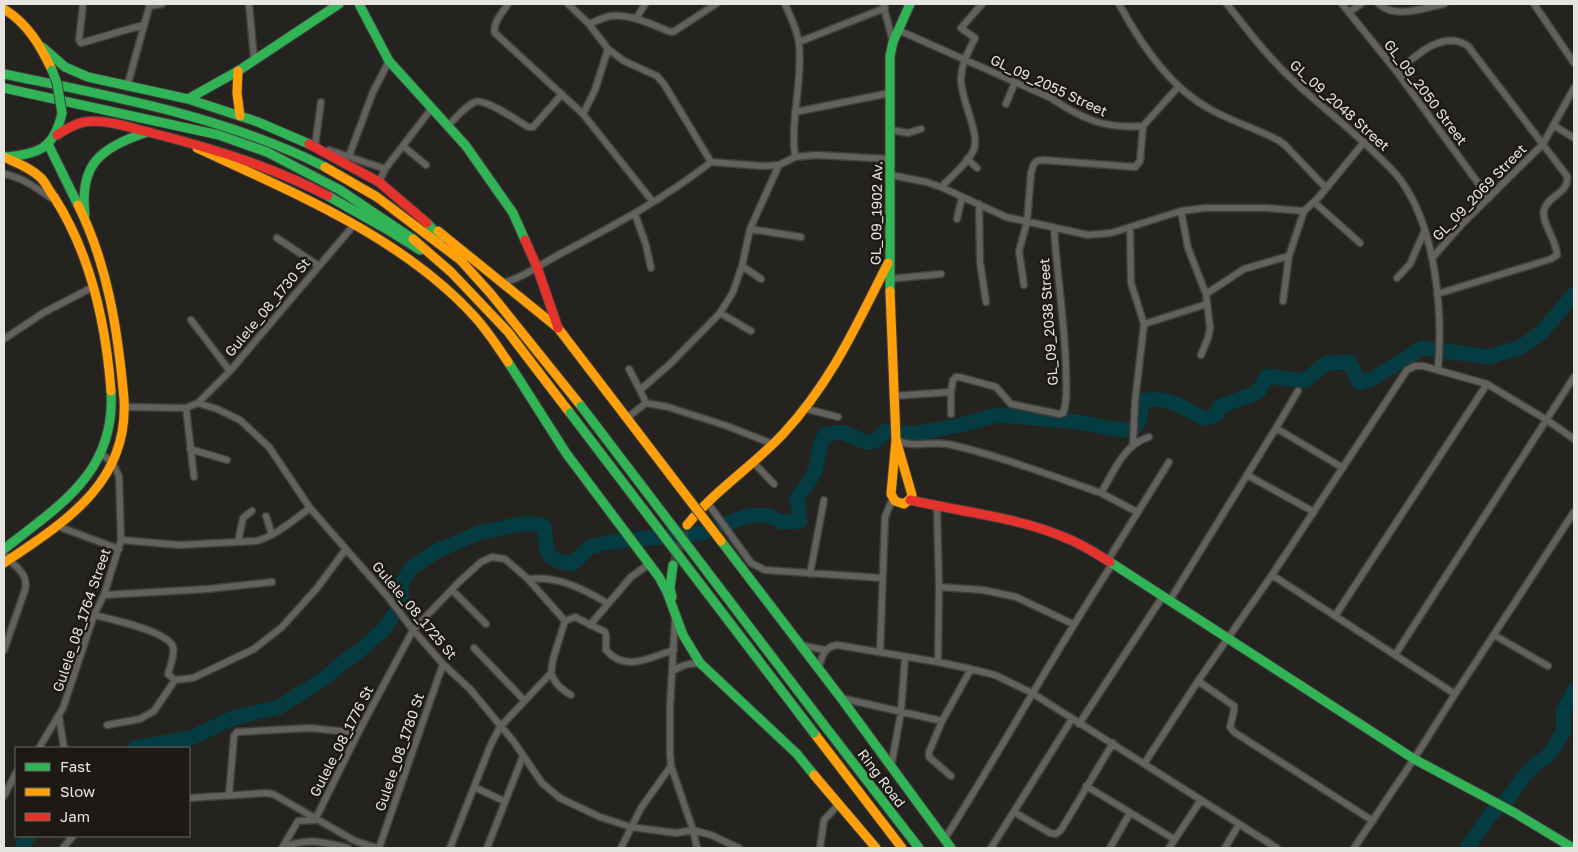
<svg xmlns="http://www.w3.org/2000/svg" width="1578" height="852" viewBox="0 0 1578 852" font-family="'Golos Text',sans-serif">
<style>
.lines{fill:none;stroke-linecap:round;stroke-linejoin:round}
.river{stroke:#043c41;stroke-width:15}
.secondary-tunnel{stroke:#42403d;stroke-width:9;stroke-dasharray:9 4.5;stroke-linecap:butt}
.street-casing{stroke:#413f3d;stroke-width:9}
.fast-casing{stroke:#413f3d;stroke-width:11}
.slow-casing{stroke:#413f3d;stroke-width:11}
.jam-casing{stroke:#413f3d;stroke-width:11}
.street{stroke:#62615e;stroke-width:6}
.fast{stroke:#30b455;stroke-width:9}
.slow{stroke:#ff9f0a;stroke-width:9}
.jam{stroke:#e5322d;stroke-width:9}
.fast-bridge-casing{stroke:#413f3d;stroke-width:11;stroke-linecap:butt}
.slow-bridge-casing{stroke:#413f3d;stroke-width:11;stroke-linecap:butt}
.fast-bridge{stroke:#30b455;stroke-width:9}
.slow-bridge{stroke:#ff9f0a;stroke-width:9}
.labels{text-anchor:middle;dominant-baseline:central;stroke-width:5;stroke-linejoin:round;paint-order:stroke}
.street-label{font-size:14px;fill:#e6e4e0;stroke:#1d1a15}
</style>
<rect width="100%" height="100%" fill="#252320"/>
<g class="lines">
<path class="river" d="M135 748 191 738 233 718 279 707 325 678 341 664 363 648 384 629 402 603 401 585 411 568 437 551 478 533 522 524H536L544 526C549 551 540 559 572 564L590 547 610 542 702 533 747 516 766 515 782 522 800 521 797 498C806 486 816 474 818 459 820 448 819 445 825 435 831 434 839 431 844 433 865 439 867 452 885 431L913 434 961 425 998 415 1079 422 1113 429 1133 430 1140 419 1141 401C1169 395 1181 407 1205 419L1216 415 1219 407 1258 392 1267 376 1304 381 1327 363 1349 362 1360 383 1372 379 1422 348 1489 357 1521 347 1541 333 1574 294
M22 848 28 836
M1467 848 1491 814 1507 800 1524 776 1538 762 1549 755 1564 731 1563 711 1574 691"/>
<path class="secondary-tunnel" d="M673 565 687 525"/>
<defs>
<path id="street" d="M83 4 79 40 81 43 143 25
M249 4 254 58
M508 4C503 12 492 23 495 33L583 114 653 202
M568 4 589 24 608 49
M785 4C790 16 798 31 799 44 803 82 790 119 795 157
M883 4 893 42
M1119 4C1139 41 1170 87 1208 108 1230 121 1255 128 1278 140L1285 145 1326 188
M1227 4C1249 32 1270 60 1297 84 1323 108 1351 129 1376 154 1386 164 1397 173 1404 185 1436 233 1443 312 1438 369
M1342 4 1397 72 1489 198
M1379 4C1395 19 1424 8 1444 4
M1534 4 1574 63
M149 6 162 4
M1349 12 1361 4
M636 19 645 4
M589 24C596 21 604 17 611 16 631 14 651 24 668 31L673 32 716 4
M898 30 1051 98C1082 119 1105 129 1143 126L1179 86
M799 42 885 8
M1397 72C1415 56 1443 29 1468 46L1567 176C1570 193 1548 195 1544 210 1541 223 1557 240 1557 255L1551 259 1437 294
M127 87 150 4
M1006 104 1015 82
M795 112 890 93
M583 114 595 90 608 49 624 61 657 76 664 84 711 162
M1553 125 1574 138
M448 126C455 119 465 106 475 102 485 98 518 121 528 127H533L562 94
M891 130 908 133 921 129
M317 146H315L321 102
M403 146 426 165
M329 150 385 169
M349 156 373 92 389 61
M967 159 977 168
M4 174C22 177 36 188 51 198
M891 175 926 182 941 187 1006 217 1088 235 1111 233 1181 211 1205 208H1267L1304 211
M379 182 385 169 432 108
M941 187C951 177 969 162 974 149 980 133 960 98 961 78 962 61 968 53 975 38L961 28 982 4
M1314 202 1360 243
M979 204 980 262 986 302
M1181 211 1188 248 1206 294 1210 328 1208 338 1201 355
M635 214 646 245 651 268
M957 219 962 197
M1130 227 1131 283 1144 324 1135 401 1133 444
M750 229 801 237
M277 238 319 266
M1433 257 1462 224 1543 144 1574 88
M742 266 761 279
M1397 278 1410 264 1425 230
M889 279 941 274
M502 283C523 278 541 264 560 254 613 226 664 199 711 162L762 166 779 165 795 157 816 155 890 159
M1024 285 1019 251 1027 222 1031 173 1034 164 1037 161 1043 160 1135 167 1140 161 1143 126
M1206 294 1244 269 1289 256
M1283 301 1289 256 1304 211 1319 197 1364 142
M720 313 751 331
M191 320 230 371
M1144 324 1207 304
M4 339 43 313 93 287
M629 369 640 390 670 364 720 313 733 292 742 266 750 229 779 165
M640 390 646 403 668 407 727 426 773 444
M951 392V414
M893 396 951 392 953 380 956 377H959L996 387 1011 404 1059 414 1063 413C1068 401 1066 384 1066 371 1065 323 1057 276 1054 228
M198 403 230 371 353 226
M125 407 186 408 198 403 217 409 240 420 269 447 310 508 388 597 413 630 443 664 470 689 514 742 542 783 560 798 600 817 631 827 676 833 693 830 711 835 739 848
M186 408 194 477
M803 408 838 417
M627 418 646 403
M1276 428 1298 391
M896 440C913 449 934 440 952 445 1003 457 1052 476 1101 493 1113 473 1124 444 1149 437
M190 449 227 460
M754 463 774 484
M1247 475 1314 512
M1101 493 1137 512
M707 502 751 563 765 570 882 578
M937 507 939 587 938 662
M266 516 272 534
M57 526 119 549
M121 540 179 545 256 541C276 536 293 520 310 508
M238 542 243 518 252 511
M4 554C14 567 29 572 25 590L4 650
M1108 560 1169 462
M810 574 824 500
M1272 575 1455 694
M528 579C558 576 582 588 607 603
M939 587 983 590 1016 597 1073 624
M452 590 486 624
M104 595 208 589 272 582
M1170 600 1276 428 1343 468
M94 615C110 619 168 631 173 647 175 654 170 667 168 674L175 680
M1335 616 1487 384
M675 619 670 707V753L671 766 693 830 697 848
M565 621 575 617 605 632 606 635V650C626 673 650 657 674 650
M590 625 631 577 649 564
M1494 635 1548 666
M800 645 825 650
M474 648 524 700
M880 652 885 517 892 500
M1395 655 1574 377
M818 669C822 658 823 647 837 645L938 662 971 669 995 675 1032 693 1277 848
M673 671C681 665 690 663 700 663
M551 673C555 684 561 689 571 695
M175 680 193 678 254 649 282 627 317 588 346 549
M1198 681 1234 706V711L1230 727 1234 732 1373 821
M841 698 942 721 971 669
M59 717 64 748
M942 721 929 752V757L951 776
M1079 724 1163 596
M107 725 140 719 154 711 175 680
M39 748 63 708 94 615 104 595 121 540 119 476 113 464 101 453
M1144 764 1198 681 1272 575 1407 370 1415 366H1423L1487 384 1547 420 1574 439
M891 767 901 712 905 657
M1086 786 1174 839
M474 787 504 801
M229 795 234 736 237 732 310 728 358 733
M4 796 16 773
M189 798 266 793 273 794 355 841 377 848
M1014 812 1050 833 1056 834 1061 830 1113 743
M315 820 358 733 413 630 459 582 481 562 492 557 505 559 528 579 565 621
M944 840C1002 749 1053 654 1113 563
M63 848 73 836
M282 848C307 837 323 842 348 848
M282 848 298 821 315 820
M379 848 443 664
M450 848 491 744 500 727 551 673 553 659 565 621
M487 848 523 756
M621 848 641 808 671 766
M820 848 824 820 839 804
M991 848 1072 719
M1110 848 1130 813
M1169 848 1201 800
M1225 848 1239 824
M1354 848 1414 759 1455 694 1574 512"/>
<path id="fast" d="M359 4 389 61 466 146 513 213 525 240
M42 47 65 67 88 77 188 99 258 122 309 144
M4 74C114 97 224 116 325 167
M4 88 219 135 267 152 340 190 413 239
M188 99 238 71 339 4
M48 144 78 205
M4 157C39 154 54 149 62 113
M328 196 388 230 420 250
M85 215C79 163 101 148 147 132
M427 223 441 238
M890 291V56L893 42 910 4
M508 362 566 453 659 577 667 592 683 635 700 663 797 754 814 775
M721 541 841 698 951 848
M4 549C60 505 116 472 111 391
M1110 562 1414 759 1515 813 1573 848
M672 597 670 588 673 565
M824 725 919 848"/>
<path id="slow" d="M4 9C28 24 40 45 52 70
M238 71 237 93 240 116
M197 148C292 192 402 237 474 316 487 330 497 346 508 362
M4 157C17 163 31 168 41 178 46 183 49 191 54 197 90 253 106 325 111 391
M325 167 377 197 459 259
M438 231 558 328 678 485
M413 239 451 272 508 332 570 413
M455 254 491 294 581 406
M890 291 896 440 891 494 895 501 904 504 910 499 912 495 896 440
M687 525C715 490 753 466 783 434 832 381 856 326 888 263
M4 563C65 522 129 483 124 399 118 332 108 265 78 205
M814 733 902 848
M814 775 876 848"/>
<path id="jam" d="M57 135C66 129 74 124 84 122 106 119 128 127 148 132 211 148 271 166 328 196
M309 144 379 182 427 223
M525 240 537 267 558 328
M910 500C962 512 1017 517 1066 538 1082 544 1095 553 1110 562"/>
</defs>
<use href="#street" class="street-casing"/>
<use href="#fast" class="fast-casing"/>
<use href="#slow" class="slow-casing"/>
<use href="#jam" class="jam-casing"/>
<use href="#street" class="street"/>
<use href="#fast" class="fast"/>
<use href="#slow" class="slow"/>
<use href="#jam" class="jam"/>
<defs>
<path id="fast-bridge" d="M52 70 57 83 62 113
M581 406 824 725
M570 413 814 733"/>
<path id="slow-bridge" d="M678 485 721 541"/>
</defs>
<use href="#fast-bridge" class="fast-bridge-casing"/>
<use href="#slow-bridge" class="slow-bridge-casing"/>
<use href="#fast-bridge" class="fast-bridge"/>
<use href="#slow-bridge" class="slow-bridge"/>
</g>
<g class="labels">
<g class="street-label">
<text transform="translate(1049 85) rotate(25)">GL_09_2055 Street</text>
<text transform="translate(1426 92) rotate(53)">GL_09_2050 Street</text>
<text transform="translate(1340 105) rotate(42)">GL_09_2048 Street</text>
<text transform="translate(1479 192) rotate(-46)">GL_09_2069 Street</text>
<text transform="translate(876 213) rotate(-89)">GL_09_1902 Av.</text>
<text transform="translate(267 307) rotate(-50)">Gulele_08_1730 St</text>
<text transform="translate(1048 322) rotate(-94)">GL_09_2038 Street</text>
<text transform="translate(415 610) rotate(50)">Gulele_08_1725 St</text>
<text transform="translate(81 620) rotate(-71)">Gulele_08_1764 Street</text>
<text transform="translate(341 741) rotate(-63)">Gulele_08_1776 St</text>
<text transform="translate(399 752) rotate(-71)">Gulele_08_1780 St</text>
<text transform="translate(882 778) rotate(53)">Ring Road</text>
</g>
</g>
<rect width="1578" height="852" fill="none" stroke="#e6e4e0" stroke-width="10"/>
<rect x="15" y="747" width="175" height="90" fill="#1d1a15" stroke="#6d6b66"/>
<rect x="25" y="763" width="25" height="8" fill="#30b455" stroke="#6d6b66"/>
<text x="60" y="772" font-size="15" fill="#e6e4e0">Fast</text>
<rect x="25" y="788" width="25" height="8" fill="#ff9f0a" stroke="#6d6b66"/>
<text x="60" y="797" font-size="15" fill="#e6e4e0">Slow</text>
<rect x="25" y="813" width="25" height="8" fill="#e5322d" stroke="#6d6b66"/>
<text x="60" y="822" font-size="15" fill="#e6e4e0">Jam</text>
</svg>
